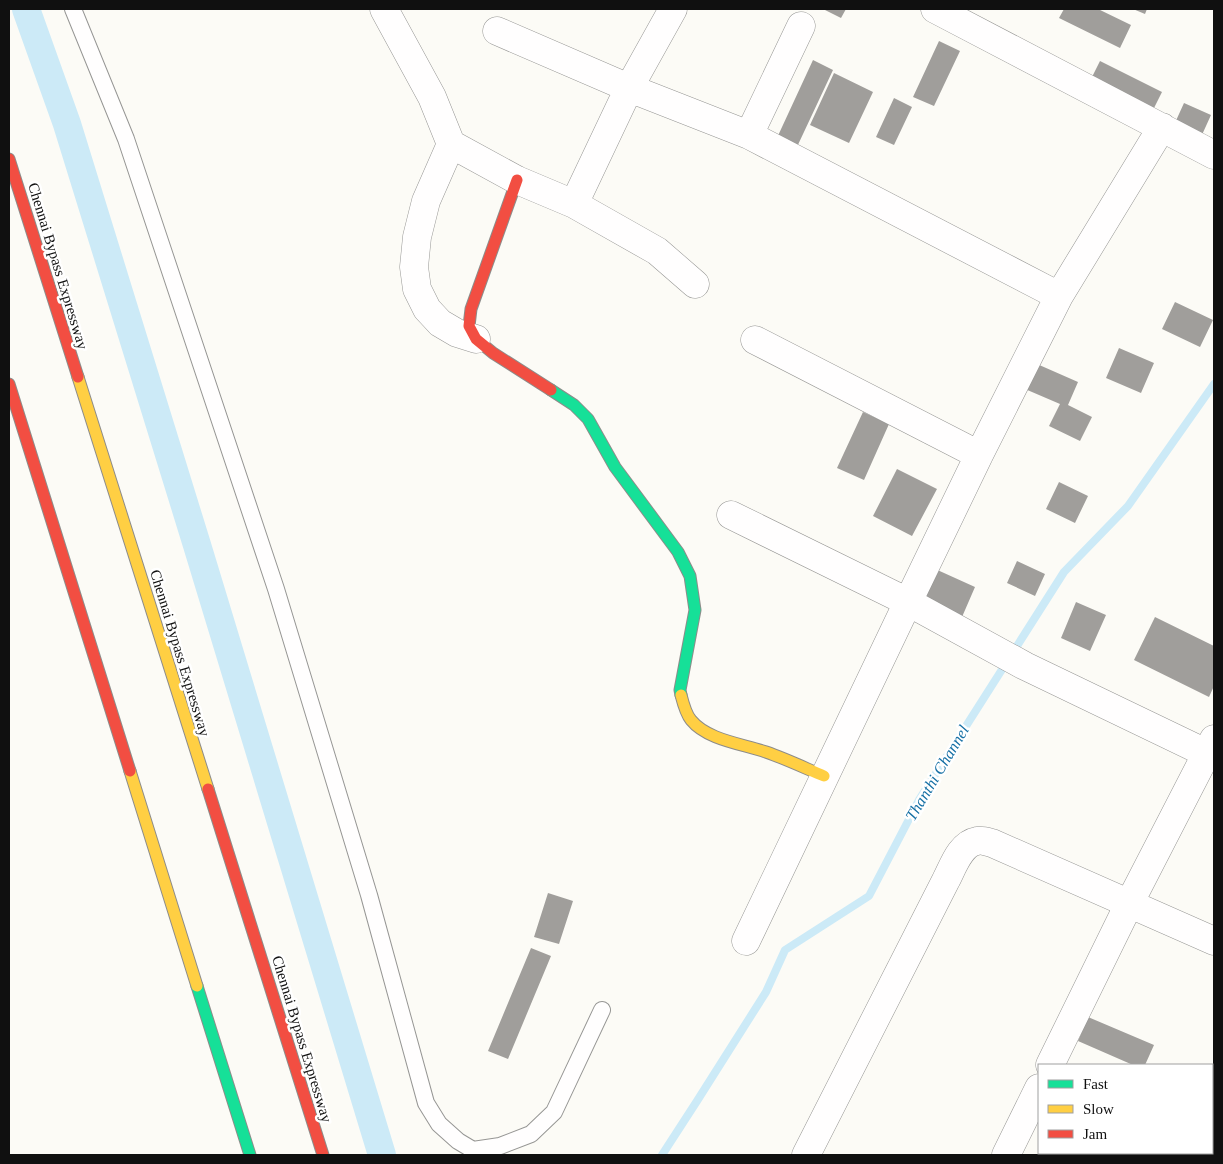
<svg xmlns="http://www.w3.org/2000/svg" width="1223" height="1164" viewBox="0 0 1223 1164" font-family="Georgia,serif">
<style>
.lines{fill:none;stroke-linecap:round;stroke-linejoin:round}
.stream{stroke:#cceaf7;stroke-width:8}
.canal{stroke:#cceaf7;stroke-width:28}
.building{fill:#a09e9b}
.lane-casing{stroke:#969694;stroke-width:18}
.street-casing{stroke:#969694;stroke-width:29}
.fast-casing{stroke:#8d8c8a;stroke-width:13}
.slow-casing{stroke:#8d8c8a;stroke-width:13}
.jam-casing{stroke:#8d8c8a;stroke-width:13}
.lane{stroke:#fffefe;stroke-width:16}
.street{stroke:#fffefe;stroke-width:28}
.fast{stroke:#16e098;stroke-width:11}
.slow{stroke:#ffcf43;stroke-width:11}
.jam{stroke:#f24e42;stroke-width:11}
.labels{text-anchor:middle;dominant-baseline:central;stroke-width:5;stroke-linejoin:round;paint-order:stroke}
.street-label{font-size:15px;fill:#101010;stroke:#fff}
.water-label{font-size:16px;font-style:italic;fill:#1670a5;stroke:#fff}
</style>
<rect width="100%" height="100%" fill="#fcfbf6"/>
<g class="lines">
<path class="stream" d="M662 1155 697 1101 766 992 785 950 869 896 919 800 1064 572 1128 506 1214 384"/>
<path class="canal" d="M26 9 67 124 197 545 382 1155"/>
</g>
<path class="building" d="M823 9H846L841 18Z
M1064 9H1098L1131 25 1120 48 1059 18Z
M1133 9H1147L1145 14Z
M939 41 960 51 934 106 913 97Z
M813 60 833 70 796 149 776 140Z
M1100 61 1162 92 1150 116 1088 85Z
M834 73 873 92 849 143 810 125Z
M894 98 912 107 894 145 876 137Z
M1184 103 1211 115 1201 137 1174 125Z
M1175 302 1213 320 1200 347 1162 329Z
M1119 348 1154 363 1141 393 1106 378Z
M1037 364 1078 382 1068 405 1092 417 1080 441 1049 426 1060 404 1025 389Z
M863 412 889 424 864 480 837 468Z
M897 469 937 489 912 536 873 516Z
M1059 482 1088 496 1075 523 1046 509Z
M1017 561 1045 574 1035 596 1007 583Z
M933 568 975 587 962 617 920 597Z
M1076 602 1106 615 1090 651 1061 638Z
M1155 617 1214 646V686L1209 697 1134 660Z
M548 893 573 901 559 944 534 937Z
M531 948 551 956 508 1059 488 1051Z
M1088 1017 1154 1045 1145 1065H1133L1078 1041Z"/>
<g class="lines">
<defs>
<path id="lane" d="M73 9 126 139 276 589 369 895 426 1103 439 1124 458 1141 473 1150 500 1146 531 1134 554 1112 602 1010"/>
<path id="street" d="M384 9 432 97 451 144 517 180 574 204 657 251 695 284
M673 9 629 88 749 135 1059 296
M935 9 1214 155
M497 31 629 88 574 204
M749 135 801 26
M451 144 426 201 417 237 414 267 417 289 427 309 440 323 457 333 476 339
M755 340 979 455
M731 515 908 602 979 455 1059 296 1162 127
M746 941 908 602 1025 666 1206 753
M1050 1065 1129 904 1214 739
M1212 1137 1214 1132
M806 1155 946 880C953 867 960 844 977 841 981 840 988 842 992 843L1214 941
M1006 1155 1039 1088"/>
<path id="fast" d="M551 390 574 405 588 419 615 467 678 552 690 576 695 610 680 690 681 695
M197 986 250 1155"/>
<path id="slow" d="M78 377 208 789
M681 695C683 703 686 714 691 720 707 740 743 744 766 752 786 759 805 768 824 776
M130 771 197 986"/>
<path id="jam" d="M9 159 78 377
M517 180 471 309 469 326 476 339 493 353 551 390
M9 384 130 771
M208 789 323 1155"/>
</defs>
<use href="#lane" class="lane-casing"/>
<use href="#street" class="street-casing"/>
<use href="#fast" class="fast-casing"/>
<use href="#slow" class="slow-casing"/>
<use href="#jam" class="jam-casing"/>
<use href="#lane" class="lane"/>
<use href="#street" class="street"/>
<use href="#fast" class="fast"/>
<use href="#slow" class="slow"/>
<use href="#jam" class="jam"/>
</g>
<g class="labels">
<g class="street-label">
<text transform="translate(58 266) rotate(73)">Chennai Bypass Expressway</text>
<text transform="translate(180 653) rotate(73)">Chennai Bypass Expressway</text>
<text transform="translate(302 1039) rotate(73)">Chennai Bypass Expressway</text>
</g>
<g class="water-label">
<text transform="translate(937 773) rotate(-59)">Thanthi Channel</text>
</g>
</g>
<rect width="1223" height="1164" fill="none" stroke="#101010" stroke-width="20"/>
<rect x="1038" y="1064" width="175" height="90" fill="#ffffff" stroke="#9f9f9f"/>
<rect x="1048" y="1080" width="25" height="8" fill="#16e098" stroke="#9f9f9f"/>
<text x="1083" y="1089" font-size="15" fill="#101010">Fast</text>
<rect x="1048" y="1105" width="25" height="8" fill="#ffcf43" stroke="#9f9f9f"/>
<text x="1083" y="1114" font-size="15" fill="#101010">Slow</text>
<rect x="1048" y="1130" width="25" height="8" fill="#f24e42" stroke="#9f9f9f"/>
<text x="1083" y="1139" font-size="15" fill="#101010">Jam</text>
</svg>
